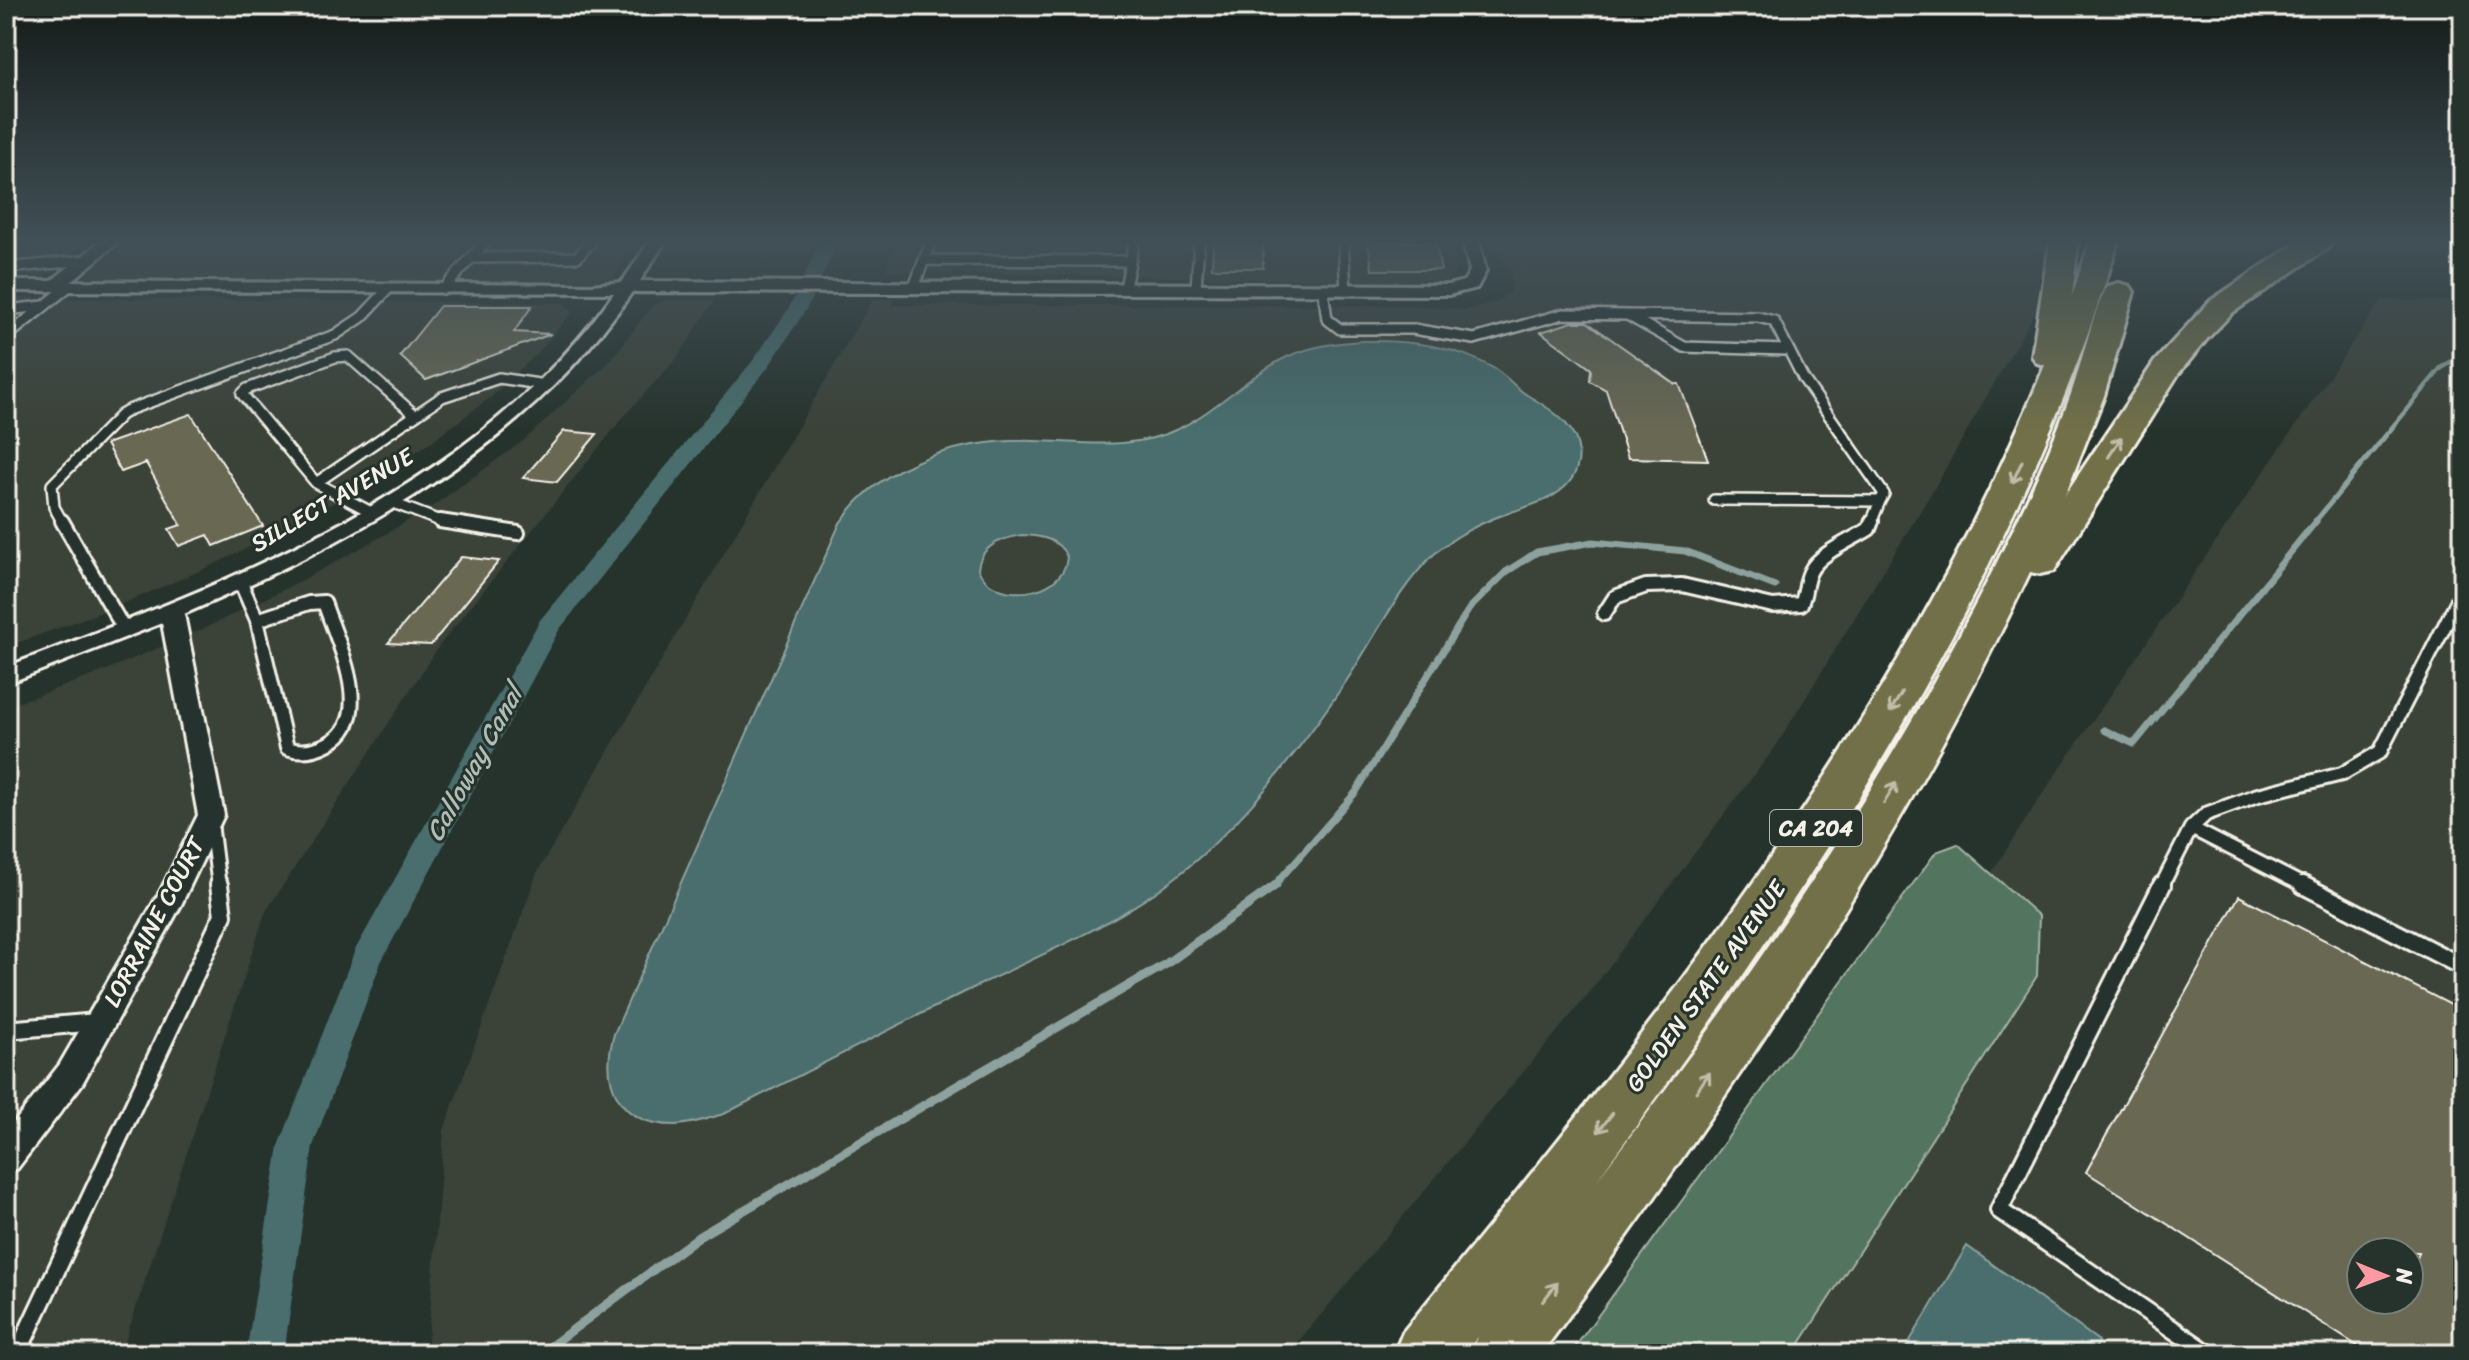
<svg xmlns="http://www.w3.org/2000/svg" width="2469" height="1360" viewBox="0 0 2469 1360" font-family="Sriracha,sans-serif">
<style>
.built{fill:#3a4338;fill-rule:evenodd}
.green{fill:#53745f;stroke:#a4b2a4;stroke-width:2}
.water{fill:#496e6d;stroke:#8da29e;stroke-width:2;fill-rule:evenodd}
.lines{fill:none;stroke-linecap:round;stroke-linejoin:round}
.stream-far2{stroke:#8da29e;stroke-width:5}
.stream-far1{stroke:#8da29e;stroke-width:7}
.stream{stroke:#8da29e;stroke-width:9}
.canal{fill:#496e6d;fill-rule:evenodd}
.building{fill:#696853;stroke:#f4f1e8;stroke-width:2;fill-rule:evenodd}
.service-far2-casing{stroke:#f4f1e8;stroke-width:14}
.service-far1-casing{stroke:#f4f1e8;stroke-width:18}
.service-casing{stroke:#f4f1e8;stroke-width:22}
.minor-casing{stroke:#f4f1e8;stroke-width:6}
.motorway-casing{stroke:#f4f1e8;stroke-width:6}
.service-far2{stroke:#26332d;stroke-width:9}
.service-far1{stroke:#26332d;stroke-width:12}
.service{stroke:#26332d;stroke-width:16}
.minor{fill:#26332d;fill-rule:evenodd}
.motorway{fill:#71704a;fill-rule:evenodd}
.oneway{stroke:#c0bda9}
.labels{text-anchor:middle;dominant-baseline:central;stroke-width:6;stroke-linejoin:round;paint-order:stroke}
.shield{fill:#26332d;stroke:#b6b8b0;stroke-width:2}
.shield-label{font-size:22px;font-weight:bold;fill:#f4f1e8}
.street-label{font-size:24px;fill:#f4f1e8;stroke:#26332d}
.water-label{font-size:26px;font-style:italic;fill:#b0bdb7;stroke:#26332d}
</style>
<rect width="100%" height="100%" fill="#26332d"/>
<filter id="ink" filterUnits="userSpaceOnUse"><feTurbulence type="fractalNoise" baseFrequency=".0125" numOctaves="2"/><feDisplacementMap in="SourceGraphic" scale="16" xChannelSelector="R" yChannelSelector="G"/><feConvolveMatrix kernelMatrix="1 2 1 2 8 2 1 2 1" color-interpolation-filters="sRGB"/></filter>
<g filter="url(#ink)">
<path class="built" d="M6 242H84L41 277H6Z
M127 242H635L610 282 80 280Z
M895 242H1449L1455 274 1447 281H1357L885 271Z
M1497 242H2069L2044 296 1935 487 1776 746 1586 997 1288 1354H427L444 1130 537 873 873 299H894L892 305H1410L1467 310 1498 301 1510 293 1512 275 1501 257Z
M6 298 563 303 573 311 538 353 491 397 431 442 369 483 285 530 202 570 110 609 6 647Z
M668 300H715L677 358 625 415 439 646 265 913 121 1354H6V707L92 676 201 630 299 582 386 534 437 503 523 441 609 362 653 305Z
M2382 300 2463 301V1354H1681L2039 799ZM2361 1252H2409V1300H2361Z"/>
<path class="green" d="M1958 844 2039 916 2037 976 1793 1354H1570L1936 852Z"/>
<path class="water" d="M1362 341C1408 340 1455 345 1495 369 1507 376 1515 388 1527 395 1553 410 1587 431 1577 467 1569 496 1535 504 1511 512 1489 519 1462 532 1444 546 1405 575 1374 639 1347 680 1299 751 1244 823 1176 877 1117 924 1044 953 977 986 892 1028 808 1071 724 1114 708 1118 692 1125 675 1125 618 1125 600 1083 614 1034L840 523C882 461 962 439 1034 441 1083 442 1132 451 1178 429 1215 411 1244 380 1279 361 1304 347 1334 343 1362 341ZM1022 535C1040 536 1059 538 1067 557 1064 598 992 605 978 569 980 546 1002 538 1022 535Z
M1967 1246 2099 1341 2093 1354H1902Z"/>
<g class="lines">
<path class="stream-far2" d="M2314 523 2441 368 2463 355"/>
<path class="stream-far1" d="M2104 730 2134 744 2316 521
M1273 887 1356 792 1469 609 1506 572 1537 552 1593 542 1685 551 1775 586"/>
<path class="stream" d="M540 1354 698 1237 1166 964 1276 885"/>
<path class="canal" d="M820 242H838L807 308 769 366 559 630 381 962 313 1146 284 1354H246L279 1146 355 950 540 620 755 358 789 308Z"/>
</g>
<path class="building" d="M1213 242H1263V268H1212Z
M1368 242H1435L1441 270H1372Z
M440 306H532L514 332 551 334 426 380 400 356Z
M1572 322H1587L1675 384H1679L1708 460 1628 458 1606 390 1590 381 1591 369 1541 332Z
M191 414 263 526 214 546 208 535 179 546 169 529 181 525 146 463 121 472 106 444Z
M564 431 597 434 557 482 523 478Z
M461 557 499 561 431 645 388 643Z
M2239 896 2463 1011V1354H2370L2086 1172ZM2361 1252H2419L2409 1282V1300H2361Z"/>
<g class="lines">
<defs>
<path id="service-far2" d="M931 242 924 260 1130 261
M1343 242 1346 290
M471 258 577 257 591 242
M6 268 88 260
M914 287 924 260
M1125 288 1134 242
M444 289 485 242
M1196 289 1199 242
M1323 290 1327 319 1340 329H1413L1474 339 1563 314 1758 317 1774 321 1803 378 1884 494 1880 501 1714 500
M6 310 44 306
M1629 316 1684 347 1788 350
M6 337 68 287
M316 483 242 394 247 389 335 357 348 356 415 415
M388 501 445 523
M371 512 316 483 442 397 499 378 545 385
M63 523 54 507 52 485 121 415 131 409 335 335 362 317 388 289
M1871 523 1880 501"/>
<path id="service-far1" d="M62 521 125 631
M440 521 518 533
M240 581 257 620
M324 602C336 640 377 717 329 743 316 750 301 753 287 748L257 620 309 603Z
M1604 614 1615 597 1646 586 1682 585 1773 606 1801 604C1806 594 1805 582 1810 572 1819 553 1852 540 1869 529L1872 521
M211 823 219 887
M2191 828 2206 814 2258 795 2342 774 2380 752 2463 590
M2161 887 2191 828 2307 887"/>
<path id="service" d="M2162 885 1999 1210 2209 1354
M2303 885 2463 967
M6 1030 97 1022
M17 1354 223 915 219 885"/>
<path id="minor" d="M100 242H118L72 281 591 285 622 282 649 242H665L640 281 1448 285 1464 281 1470 271 1463 242H1479L1486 271 1477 288 1448 295 632 292C524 449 355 540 184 614L224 815 181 905 82 1084 17 1169 6 1173V1133L60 1064 161 890 198 815 162 623 6 684V667C225 584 474 493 614 293L6 291V281H51Z"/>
<path id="motorway" d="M2050 242H2078L2072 296 2090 242H2118C2014 587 1808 893 1596 1181 1740 995 1877 798 1984 588 2016 525 2047 461 2071 394 2081 367 2094 306 2108 286L2119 283 2130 286 2134 292 2104 396 2065 495 2155 361 2210 301 2298 242H2332L2328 248 2232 313 2207 339 2179 373 2054 571 2040 574 2030 572C1898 850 1724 1107 1541 1354H1471L1478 1337 1464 1354H1394L1403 1332C1647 1033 1899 726 2045 365L2037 363 2032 356Z"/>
</defs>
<use href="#service-far2" class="service-far2-casing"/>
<use href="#service-far1" class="service-far1-casing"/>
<use href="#service" class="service-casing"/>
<use href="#minor" class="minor-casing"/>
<use href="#motorway" class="motorway-casing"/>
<use href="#service-far2" class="service-far2"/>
<use href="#service-far1" class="service-far1"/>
<use href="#service" class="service"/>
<use href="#minor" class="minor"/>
<use href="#motorway" class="motorway"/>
</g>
<defs><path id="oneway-shaft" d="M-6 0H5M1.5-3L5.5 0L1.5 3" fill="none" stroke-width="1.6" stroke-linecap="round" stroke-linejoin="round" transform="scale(2)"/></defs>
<g class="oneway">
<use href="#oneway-shaft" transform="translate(2115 447) rotate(-57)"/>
<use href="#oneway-shaft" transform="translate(2017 472) rotate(115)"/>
<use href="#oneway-shaft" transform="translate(1896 702) rotate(122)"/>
<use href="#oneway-shaft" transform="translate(1890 793) rotate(-59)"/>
<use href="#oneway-shaft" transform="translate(1703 1082) rotate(-55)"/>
<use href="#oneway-shaft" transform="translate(1605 1123) rotate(128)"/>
<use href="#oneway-shaft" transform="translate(1550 1292) rotate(-52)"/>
</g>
</g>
<linearGradient id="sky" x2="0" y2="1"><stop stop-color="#151c19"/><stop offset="0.56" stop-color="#415057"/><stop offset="1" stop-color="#415057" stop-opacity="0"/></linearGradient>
<rect width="2469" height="432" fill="url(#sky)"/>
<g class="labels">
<rect class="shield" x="1770" y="810" width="92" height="36" rx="6"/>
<g class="shield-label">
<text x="1816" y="828">CA 204</text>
</g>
<g class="street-label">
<text transform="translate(332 500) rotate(-30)">SILLECT AVENUE</text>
<text transform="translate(154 922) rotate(-62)">LORRAINE COURT</text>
<text transform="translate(1706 986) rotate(-54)">GOLDEN STATE AVENUE</text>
</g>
<g class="water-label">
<text transform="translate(474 763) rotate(-61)">Calloway Canal</text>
</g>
</g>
<rect width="2469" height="1360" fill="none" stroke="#26332d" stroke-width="32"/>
<rect x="16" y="16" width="2437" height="1328" fill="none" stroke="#f4f1e8" stroke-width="3" filter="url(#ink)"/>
<g transform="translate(2385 1276) rotate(91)"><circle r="38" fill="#26332d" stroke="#787f78" stroke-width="2"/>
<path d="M0-6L14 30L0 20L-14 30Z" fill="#ff9aa2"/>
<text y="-12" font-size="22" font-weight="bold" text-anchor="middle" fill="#f4f1e8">N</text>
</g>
</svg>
